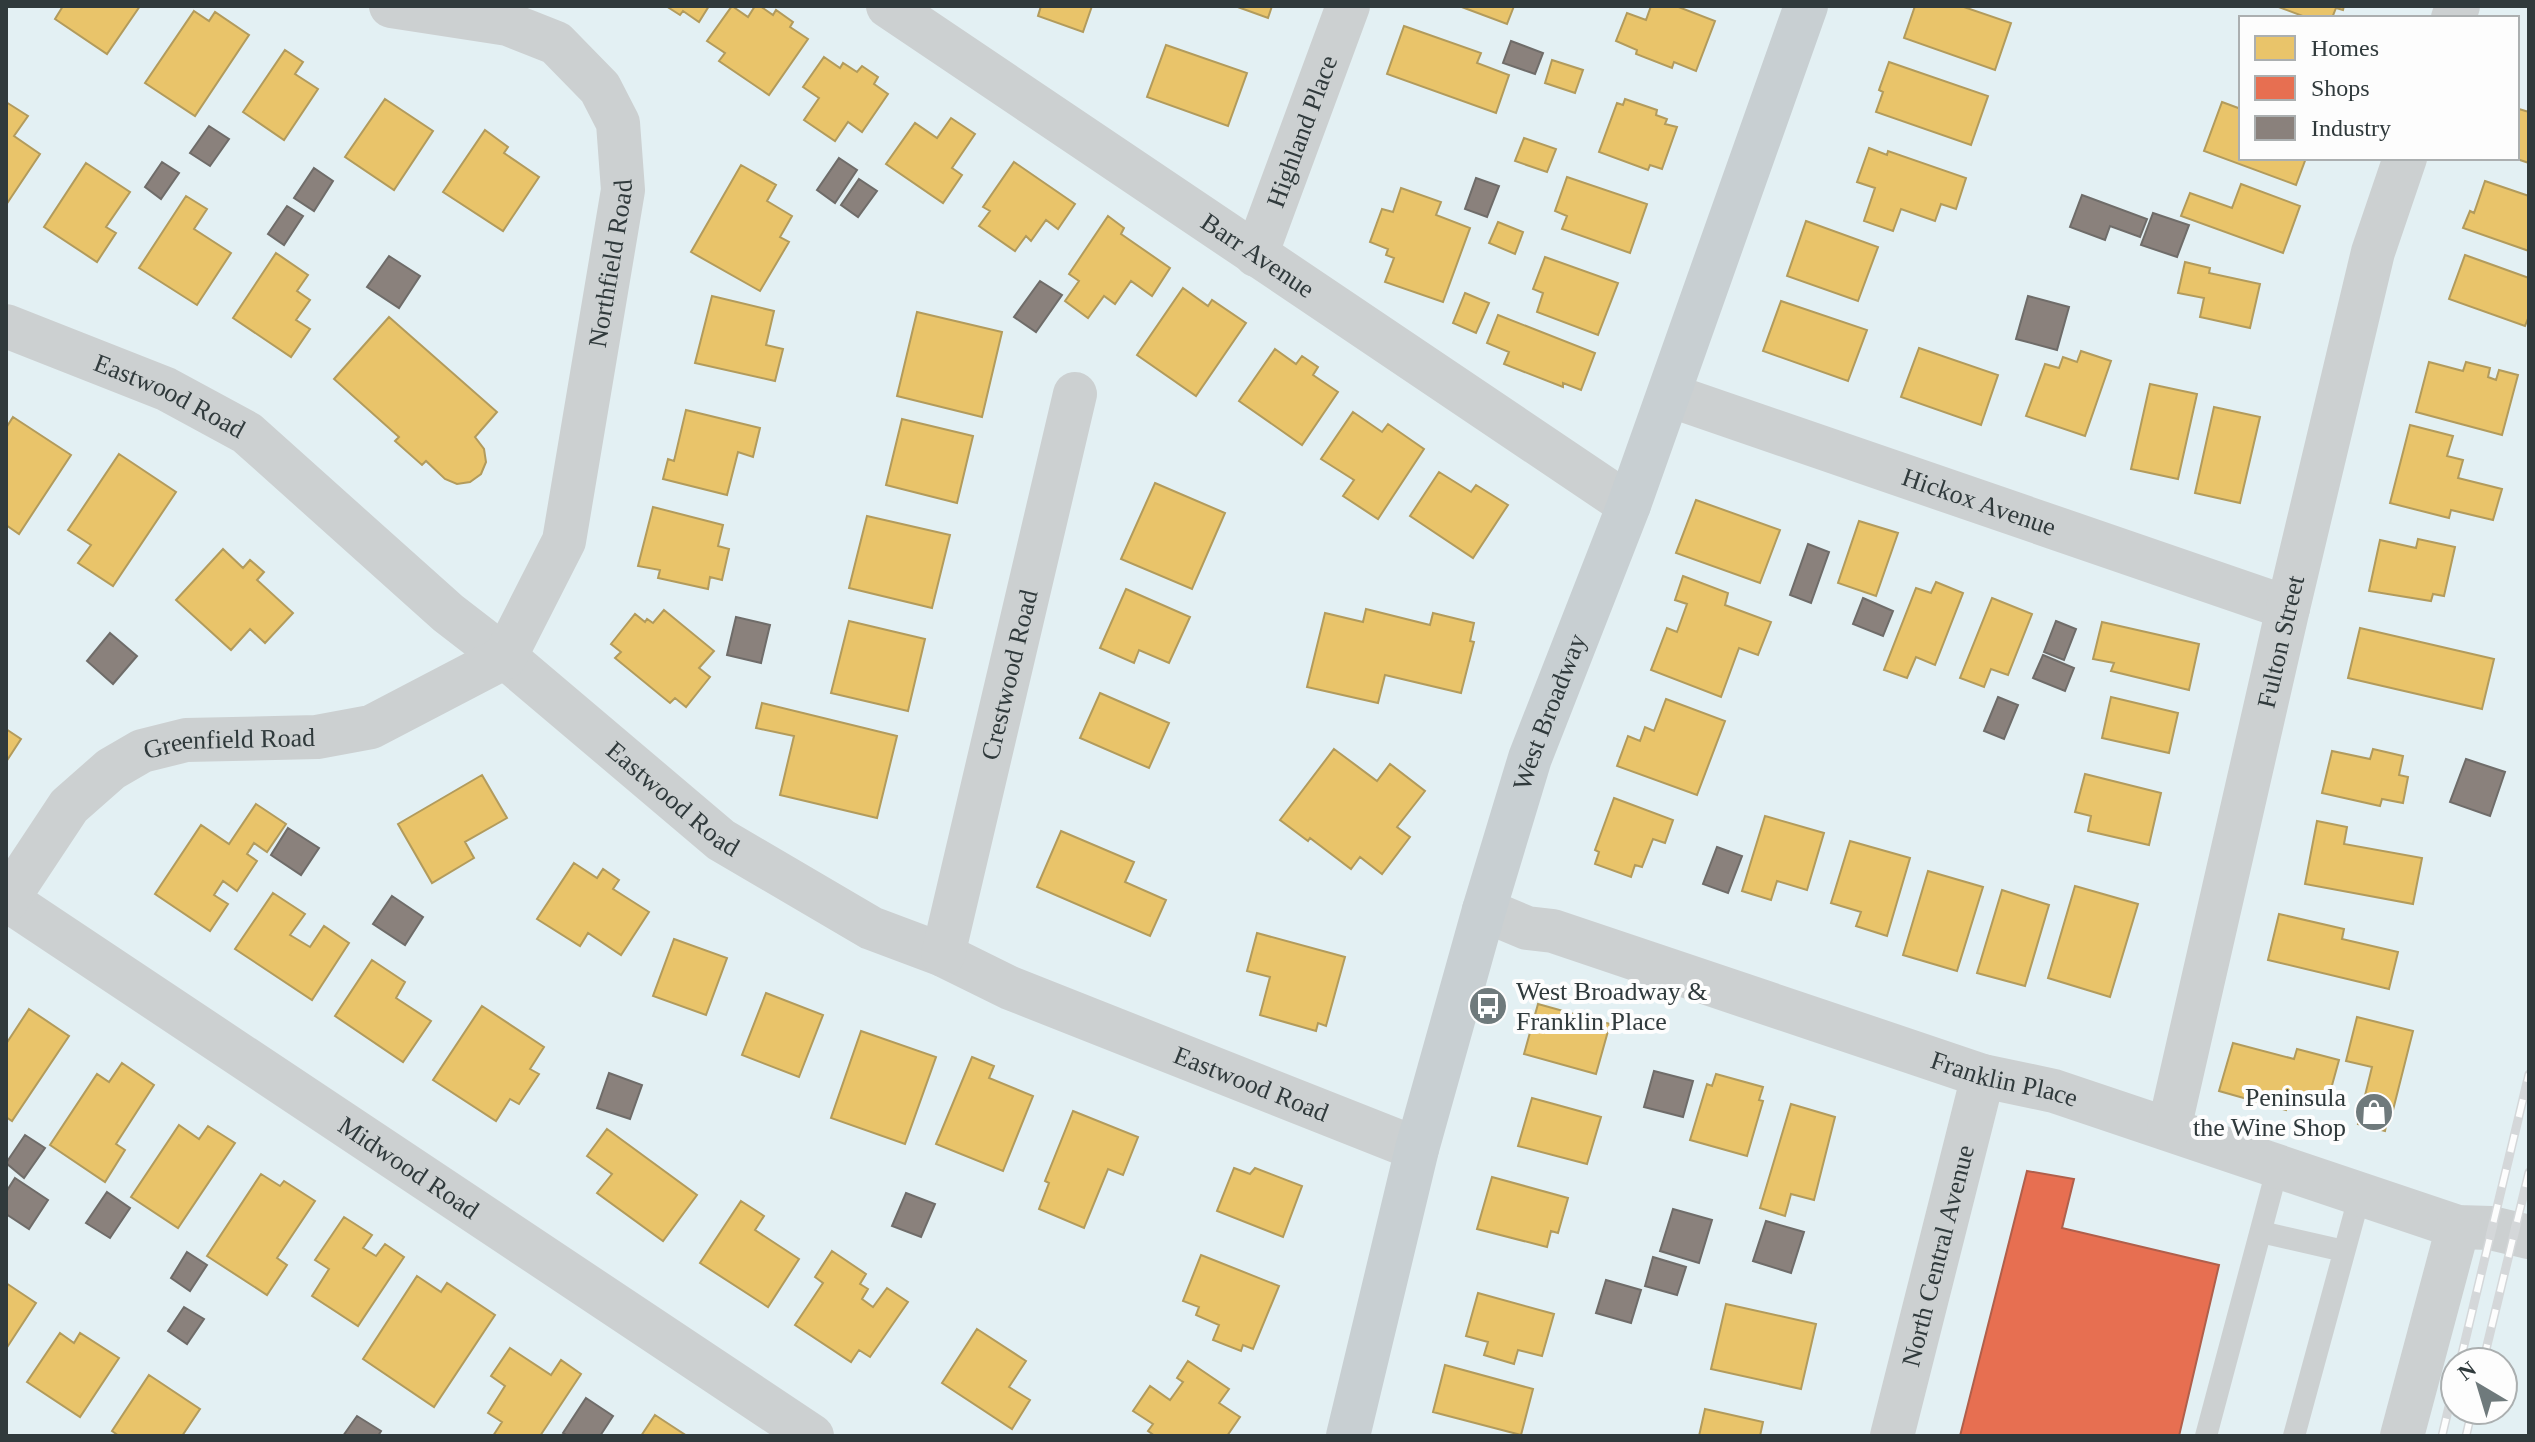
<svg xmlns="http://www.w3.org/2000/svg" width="2535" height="1442" viewBox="0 0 2535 1442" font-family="Georgia,serif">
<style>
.homes{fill:#e9c46a;stroke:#b29b5c;stroke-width:2}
.shops{fill:#e76f51;stroke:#b05f4b;stroke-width:2}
.industry{fill:#8a817c;stroke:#6f6c69;stroke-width:2}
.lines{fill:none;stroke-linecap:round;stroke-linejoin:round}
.service{stroke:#ccd0d1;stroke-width:22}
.minor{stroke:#ccd0d1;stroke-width:44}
.secondary{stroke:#c8cfd2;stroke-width:44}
.rail-casing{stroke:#d4d7d9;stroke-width:9}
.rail{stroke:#fdfdfd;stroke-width:6;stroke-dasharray:18;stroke-linecap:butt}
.labels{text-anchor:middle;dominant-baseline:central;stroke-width:8;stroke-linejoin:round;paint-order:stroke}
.street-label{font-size:26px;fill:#303a3c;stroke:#fdfdfd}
.poi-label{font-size:26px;fill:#303a3c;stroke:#fdfdfd;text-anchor:start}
</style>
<rect width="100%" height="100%" fill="#e3f0f3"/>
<path class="homes" d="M63 6H140L107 54 55 19Z
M666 6H709L699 22 683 11 680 15Z
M732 6 748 17 755 6H760L773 15 776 10 793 22 790 27 808 39 769 95 719 61 725 53 707 41Z
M1041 6H1092L1083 32 1038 16Z
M1235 6H1272L1268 18Z
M1459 6H1514L1507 24Z
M1651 6H1676L1715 21 1696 71 1674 62 1672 68 1636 54 1637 50 1616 41 1627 13 1646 20Z
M1915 6H1961L2011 23 1995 70 1904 38Z
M2276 6H2344L2343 10 2336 8 2332 18H2308Z
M194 11 209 21 215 12 249 35 195 116 145 83Z
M1404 26 1481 53 1477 63 1509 75 1496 113 1387 74Z
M1166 45 1247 73 1228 126 1147 97Z
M285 50 303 62 295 74 318 89 284 140 243 112Z
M824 57 840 68 843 63 857 72 862 66 878 77 874 84 888 94 862 132 848 122 835 141 804 120 819 98 803 87Z
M1552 60 1583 70 1575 93 1545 83Z
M1889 62 1988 96 1971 145 1876 112 1883 92 1879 90Z
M385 99 433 131 394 190 345 157Z
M1625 99 1657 110 1656 115 1667 119 1665 124 1677 127 1662 169 1650 165 1648 170 1599 152 1617 103 1623 105Z
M6 102 28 116 14 136 40 154 6 205Z
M2222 102 2241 109V158H2306L2296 185 2204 151Z
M2519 109 2529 112V163L2514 158H2517Z
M951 118 975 134 952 168 962 175 943 203 886 164 915 123 937 138Z
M485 130 508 147 504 153 539 177 503 231 443 192Z
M1524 138 1556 149 1547 172 1515 161Z
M1869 148 1887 155 1888 151 1966 178 1956 209 1941 204 1935 221 1901 209 1893 231 1864 221 1875 188 1857 182Z
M1014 162 1075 204 1058 229 1046 220 1031 241 1026 236 1015 251 979 226 990 211 983 207Z
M86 163 130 192 106 227 116 233 97 262 44 227Z
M741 165 776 185 767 201 792 216 780 237 789 242 760 291 691 252Z
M1567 177 1647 204 1630 253 1562 229 1567 216 1555 211Z
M2485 181 2529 196V251L2463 228 2470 211 2474 213Z
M2241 184 2300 206 2283 253 2181 216 2190 193 2232 208Z
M1401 188 1441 202 1436 215 1470 228 1443 302 1385 282 1394 258 1386 255 1388 249 1370 242 1382 209 1393 212Z
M186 196 207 209 194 229 231 253 197 305 139 268Z
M1108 216 1124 228 1121 234 1170 268 1152 296 1131 281 1115 304 1104 296 1088 318 1065 301 1079 281 1069 274Z
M1806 221 1878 247 1858 301 1787 276Z
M1498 222 1523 232 1515 254 1489 243Z
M276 253 308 275 297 291 310 300 296 320 310 329 291 357 233 318Z
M2465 255 2529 278V316L2525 326 2449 299Z
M1545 257 1618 283 1598 335 1537 312 1543 293 1533 289Z
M2185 262 2210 268 2209 273 2260 284 2250 328 2200 317 2204 298 2178 293Z
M1183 288 1208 306 1212 300 1246 323 1196 396 1137 355Z
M1465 293 1489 303 1476 333 1453 323Z
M712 296 774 311 766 345 783 349 775 381 695 363Z
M1781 301 1867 330 1848 381 1763 351Z
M917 312 1002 332 982 417 897 396Z
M1498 315 1595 353 1581 390 1563 383V387L1504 364 1509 352 1487 343Z
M389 317 497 412 475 437 484 449 486 462 481 474 470 482 457 484 445 479 426 461 422 465 395 441 399 437 334 379Z
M1919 348 1998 375 1981 425 1901 397Z
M1275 349 1296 364 1302 356 1318 367 1313 375 1338 392 1302 445 1239 401Z
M2081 351 2111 361 2085 436 2026 416 2045 364 2059 368 2063 357 2077 362Z
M2429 362 2463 371 2466 362 2490 368 2488 377 2496 380 2499 370 2518 375 2502 435 2416 412Z
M2150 384 2197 394 2178 479 2131 469Z
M2214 407 2260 417 2240 503 2195 493Z
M686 410 760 428 753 457 738 452 727 495 663 479 668 459 674 461Z
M1353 412 1382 432 1388 424 1424 449 1378 519 1343 496 1354 480 1321 459Z
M13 417 71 455 19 534 6 525V428Z
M902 419 973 436 957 503 886 485Z
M2410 425 2453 436 2447 456 2463 460 2458 478 2502 489 2493 520 2451 510 2449 518 2390 503Z
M119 454 176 492 113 586 78 563 91 545 68 530Z
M1439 472 1471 492 1476 485 1508 505 1473 558 1410 516Z
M1155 483 1225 513 1192 589 1121 559Z
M1696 500 1780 530 1760 583 1676 553Z
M653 507 723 525 718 546 729 549 722 580 710 577 708 589 658 578 660 570 638 566Z
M867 516 950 535 932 608 849 588Z
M1859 521 1898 533 1876 596 1838 583Z
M2418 539 2455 547 2444 596 2433 594 2431 601 2369 591 2380 540 2416 548Z
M223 549 243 568 250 560 264 572 257 580 293 613 265 643 250 629 231 650 176 600Z
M1683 576 1728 593 1725 605 1771 622 1758 655 1739 648 1721 697 1651 670 1667 628 1677 632 1687 604 1675 600Z
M1936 582 1963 593 1935 665 1916 657 1907 678 1884 670 1916 588 1931 593Z
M1126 589 1190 617 1169 663 1139 650 1134 663 1100 648Z
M1992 598 2032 614 2008 675 1991 669 1984 687 1960 678Z
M1366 609 1430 625 1433 613 1474 623 1470 641 1474 642 1461 693 1385 675 1378 703 1307 687 1325 613 1363 622Z
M664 610 714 651 699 668 710 677 686 707 675 698 670 703 615 658 621 652 611 644 635 614 645 622 647 619 653 623Z
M849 621 925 639 908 711 831 693Z
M2102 622 2199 644 2189 690 2111 671 2114 663 2093 659Z
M2360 628 2494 659 2482 709 2348 678Z
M1100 693 1169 723 1149 768 1080 738Z
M2111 697 2178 713 2169 753 2102 738Z
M1666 699 1725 721 1697 795 1617 766 1628 736 1640 741 1645 727 1654 731Z
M762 703 897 736 877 818 780 795 794 736 756 728Z
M6 729 21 739 6 762Z
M1334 749 1377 781 1390 764 1425 791 1397 827 1410 837 1382 874 1360 857 1351 869 1310 838 1308 841 1280 820Z
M2373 749 2403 756 2399 775 2408 777 2403 803 2382 799 2380 806 2322 793 2332 751 2370 759Z
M2085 774 2161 793 2149 845 2088 831 2091 816 2075 812Z
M482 775 507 818 465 842 474 858 432 883 398 824Z
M1614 798 1673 820 1665 843 1653 839 1642 867 1635 865 1631 877 1595 864 1599 852 1595 850Z
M256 804 286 824 267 852 254 843 247 854 257 861 237 891 223 881 214 895 228 904 210 931 155 894 201 825 229 844Z
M1765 816 1824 833 1807 890 1777 881 1771 900 1742 891Z
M2317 821 2347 827 2344 844 2422 858 2413 904 2305 884Z
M1061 831 1134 862 1125 882 1166 900 1150 936 1037 887Z
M1850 841 1910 858 1887 936 1856 926 1861 912 1831 903Z
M574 863 597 878 603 869 619 880 613 889 649 912 621 955 588 933 580 946 537 919Z
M1928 871 1983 887 1957 971 1903 955Z
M2075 886 2138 904 2110 997 2048 978Z
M2002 890 2049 905 2025 986 1977 973Z
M273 893 305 914 290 935 310 947 324 926 349 943 312 1000 235 949Z
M2279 914 2344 929 2342 939 2398 952 2389 989 2268 960Z
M1257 933 1345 957 1326 1026 1318 1023 1316 1031 1260 1015 1270 977 1247 971Z
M674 939 727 958 706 1015 653 996Z
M372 960 405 982 396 998 431 1021 403 1062 335 1016Z
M766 993 823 1015 799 1077 742 1055Z
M1538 1004 1610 1024 1596 1074 1524 1054Z
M482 1006 544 1047 530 1069 539 1074 519 1104 510 1099 496 1121 433 1080Z
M29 1009 69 1036 12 1121 6 1117V1044Z
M2357 1017 2413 1031 2390 1122 2387 1121 2385 1131 2358 1124 2372 1067 2346 1061Z
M861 1031 936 1057 905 1144 831 1118Z
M2233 1043 2294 1059 2297 1049 2339 1060 2326 1107 2289 1097 2286 1110 2219 1091Z
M972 1057 994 1066 989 1078 1033 1096 1003 1171 936 1144Z
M122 1063 154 1085 116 1144 125 1150 105 1182 50 1145 97 1074 109 1082Z
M1716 1074 1763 1087 1759 1100 1763 1101 1747 1156 1690 1140 1707 1084 1712 1086Z
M1532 1098 1601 1117 1587 1164 1518 1146Z
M1791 1104 1835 1117 1814 1200 1791 1194 1785 1216 1760 1208Z
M1073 1111 1138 1137 1123 1175 1108 1169 1084 1228 1039 1209 1049 1183 1045 1181Z
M179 1125 199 1139 208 1126 235 1143 178 1228 131 1197Z
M607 1129 697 1195 663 1241 597 1193 612 1174 587 1156Z
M1234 1168 1250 1174 1255 1168 1302 1186 1283 1237 1217 1211Z
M261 1174 280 1186 284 1181 315 1201 277 1258 287 1265 267 1295 207 1256Z
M1492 1177 1568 1198 1558 1233 1551 1231 1547 1247 1477 1229Z
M741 1201 764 1216 755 1230 799 1259 768 1307 700 1263Z
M344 1217 372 1235 363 1248 376 1256 385 1244 404 1257 358 1326 312 1296 329 1269 315 1260Z
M832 1251 866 1274 860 1284 868 1289 862 1299 873 1307 887 1288 908 1302 870 1357 859 1350 851 1362 795 1325 823 1283 815 1277Z
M1201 1255 1279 1286 1253 1349 1243 1345 1241 1351 1213 1340 1219 1325 1196 1315 1199 1307 1183 1301Z
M417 1276 441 1292 447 1283 495 1315 434 1407 363 1359Z
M6 1283 36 1303 6 1349Z
M1478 1293 1554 1314 1542 1356 1518 1350 1514 1364 1484 1355 1488 1342 1466 1336Z
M1726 1304 1816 1324 1801 1389 1711 1369Z
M977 1329 1026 1361 1009 1387 1030 1400 1012 1429 942 1383Z
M60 1333 74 1343 80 1333 119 1358 80 1417 27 1382Z
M510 1348 551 1375 561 1360 581 1374 540 1436H493L502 1422 488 1413 505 1386 491 1376Z
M1188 1361 1229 1389 1219 1403 1240 1417 1227 1436H1155L1148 1431 1153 1424 1133 1411 1150 1386 1170 1400 1183 1382 1177 1378Z
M1445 1365 1533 1389 1521 1435 1433 1412Z
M149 1375 200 1409 182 1436H119L112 1431Z
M1705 1409 1763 1422 1760 1436H1699Z
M655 1415 687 1436H641Z"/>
<path class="shops" d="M2027 1171 2074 1179 2062 1228 2219 1265 2179 1436H1960Z"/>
<path class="industry" d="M1511 41 1543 53 1535 74 1503 63Z
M209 126 229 139 210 166 190 153Z
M839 158 857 170 835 203 817 190Z
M162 162 179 173 161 199 145 187Z
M314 168 333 181 314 211 294 198Z
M1476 178 1499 186 1487 217 1465 209Z
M859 179 877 191 858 217 841 205Z
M2082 195 2147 219 2140 237 2110 226 2105 240 2070 227Z
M287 206 303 216 284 245 268 234Z
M2153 213 2189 225 2177 257 2141 245Z
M389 256 420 276 399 308 367 287Z
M1040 281 1062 295 1036 332 1014 317Z
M2028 296 2069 307 2057 350 2016 339Z
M1808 544 1829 552 1811 603 1790 595Z
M1863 598 1893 611 1883 636 1853 624Z
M736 617 770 625 761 663 727 655Z
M2056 621 2076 629 2064 660 2044 652Z
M110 633 137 656 113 684 87 661Z
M2043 655 2074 668 2065 691 2033 678Z
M1998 697 2018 705 2004 739 1984 731Z
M2466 759 2505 772 2490 816 2450 802Z
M288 828 319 848 301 875 271 855Z
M1717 847 1742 856 1728 893 1703 884Z
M392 896 423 917 405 945 373 924Z
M1654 1071 1693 1081 1683 1117 1644 1107Z
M609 1073 642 1085 630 1119 597 1108Z
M25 1135 45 1148 24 1178 6 1163Z
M15 1178 48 1200 29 1229 6 1214V1192Z
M107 1192 130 1208 110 1238 86 1223Z
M906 1193 935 1204 921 1237 892 1226Z
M1673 1209 1712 1220 1699 1263 1660 1251Z
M1766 1221 1804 1232 1791 1273 1753 1261Z
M187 1252 207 1265 190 1291 171 1278Z
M1653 1257 1686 1267 1677 1295 1645 1286Z
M1606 1280 1641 1290 1631 1323 1596 1313Z
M184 1307 204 1319 187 1344 168 1331Z
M586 1398 613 1416 600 1436H568L563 1433Z
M357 1416 381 1431 378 1436H343Z"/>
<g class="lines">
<path class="service" d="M2261 1232 2344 1251
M2206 1436 2278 1166
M2294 1436 2360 1194"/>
<g class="minor">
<path id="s1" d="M888 6 1629 505"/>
<path d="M2453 18 2458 6"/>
<path id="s2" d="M1256 255 1348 6"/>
<path id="s3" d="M6 326 166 389 247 433 448 613 505 657 721 840 871 928 943 955 1010 988 1417 1149"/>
<path id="s4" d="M1669 395 2288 608"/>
<path id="s5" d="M6 899 812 1436"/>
<path id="s6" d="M6 901 69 806 111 769 142 751 186 740 317 737 371 727 505 657 564 541 623 190 618 123 600 88 556 43 508 24 391 6"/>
<path id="s7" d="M1484 910 1527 928 1553 931 1983 1076 2054 1091 2458 1227 2491 1228 2529 1237"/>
<path id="s8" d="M943 955 1075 394"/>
<path id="s9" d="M2169 1129 2288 608 2373 252 2405 158"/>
<path id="s10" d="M1892 1436 1983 1076"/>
<path d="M2402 1436 2458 1227"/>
</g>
<path class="secondary" id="s11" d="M1348 1436 1417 1149 1484 910 1530 758 1629 505 1806 6"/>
<defs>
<path id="rail" d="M2460 1362 2529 1074
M2483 1362 2529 1172
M2442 1436 2455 1381
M2466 1436 2472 1410"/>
</defs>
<use href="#rail" class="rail-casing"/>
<use href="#rail" class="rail"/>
</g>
<defs>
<symbol id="bus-disc" viewBox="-11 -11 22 22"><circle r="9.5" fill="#6f7a7c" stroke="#fdfdfd"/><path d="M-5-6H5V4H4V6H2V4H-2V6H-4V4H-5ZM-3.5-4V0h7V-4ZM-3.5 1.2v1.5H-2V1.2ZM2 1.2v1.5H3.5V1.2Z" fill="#fff"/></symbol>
<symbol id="shop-disc" viewBox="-11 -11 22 22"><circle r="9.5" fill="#6f7a7c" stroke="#fdfdfd"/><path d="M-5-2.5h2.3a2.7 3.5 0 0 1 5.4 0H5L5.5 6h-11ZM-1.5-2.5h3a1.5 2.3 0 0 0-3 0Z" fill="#fff"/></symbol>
</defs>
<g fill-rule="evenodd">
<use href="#bus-disc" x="1466" y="984" width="44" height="44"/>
<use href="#shop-disc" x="2352" y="1090" width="44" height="44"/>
</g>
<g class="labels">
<g class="street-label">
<text stroke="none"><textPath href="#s2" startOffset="132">Highland Place</textPath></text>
<text stroke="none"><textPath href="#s1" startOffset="446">Barr Avenue</textPath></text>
<text stroke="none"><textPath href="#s6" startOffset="1000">Northfield Road</textPath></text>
<text stroke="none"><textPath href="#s3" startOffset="178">Eastwood Road</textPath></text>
<text stroke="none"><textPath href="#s4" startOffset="328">Hickox Avenue</textPath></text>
<text stroke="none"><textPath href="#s9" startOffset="500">Fulton Street</textPath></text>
<text stroke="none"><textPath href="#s8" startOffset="288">Crestwood Road</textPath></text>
<text stroke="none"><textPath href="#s11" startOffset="752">West Broadway</textPath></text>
<text stroke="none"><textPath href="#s6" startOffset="294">Greenfield Road</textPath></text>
<text stroke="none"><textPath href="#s3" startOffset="826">Eastwood Road</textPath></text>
<text stroke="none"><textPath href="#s7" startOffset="548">Franklin Place</textPath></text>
<text stroke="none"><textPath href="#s3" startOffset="1474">Eastwood Road</textPath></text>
<text stroke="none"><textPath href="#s5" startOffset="484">Midwood Road</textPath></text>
<text stroke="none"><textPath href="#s10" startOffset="186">North Central Avenue</textPath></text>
</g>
<g class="poi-label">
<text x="1516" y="991">West Broadway &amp;<tspan x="1516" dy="30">Franklin Place</tspan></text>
<text x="2346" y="1097" text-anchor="end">Peninsula<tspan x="2346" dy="30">the Wine Shop</tspan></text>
</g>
</g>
<rect width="2535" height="1442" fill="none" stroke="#303a3c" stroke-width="16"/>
<rect x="2239" y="16" width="280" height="144" fill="#fdfdfd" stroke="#abafb0" stroke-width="2"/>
<rect x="2255" y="36" width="40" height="24" fill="#e9c46a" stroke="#abafb0" stroke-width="2"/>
<text x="2311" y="56" font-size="24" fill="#303a3c">Homes</text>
<rect x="2255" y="76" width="40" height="24" fill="#e76f51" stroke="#abafb0" stroke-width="2"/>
<text x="2311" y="96" font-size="24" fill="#303a3c">Shops</text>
<rect x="2255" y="116" width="40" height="24" fill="#8a817c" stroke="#abafb0" stroke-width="2"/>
<text x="2311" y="136" font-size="24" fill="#303a3c">Industry</text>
<g transform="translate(2479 1386) rotate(322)"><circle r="38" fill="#fdfdfd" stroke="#abafb0" stroke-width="2"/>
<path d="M0-6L14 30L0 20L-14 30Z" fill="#6f7a7c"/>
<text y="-12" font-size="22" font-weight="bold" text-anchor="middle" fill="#303a3c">N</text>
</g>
</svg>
